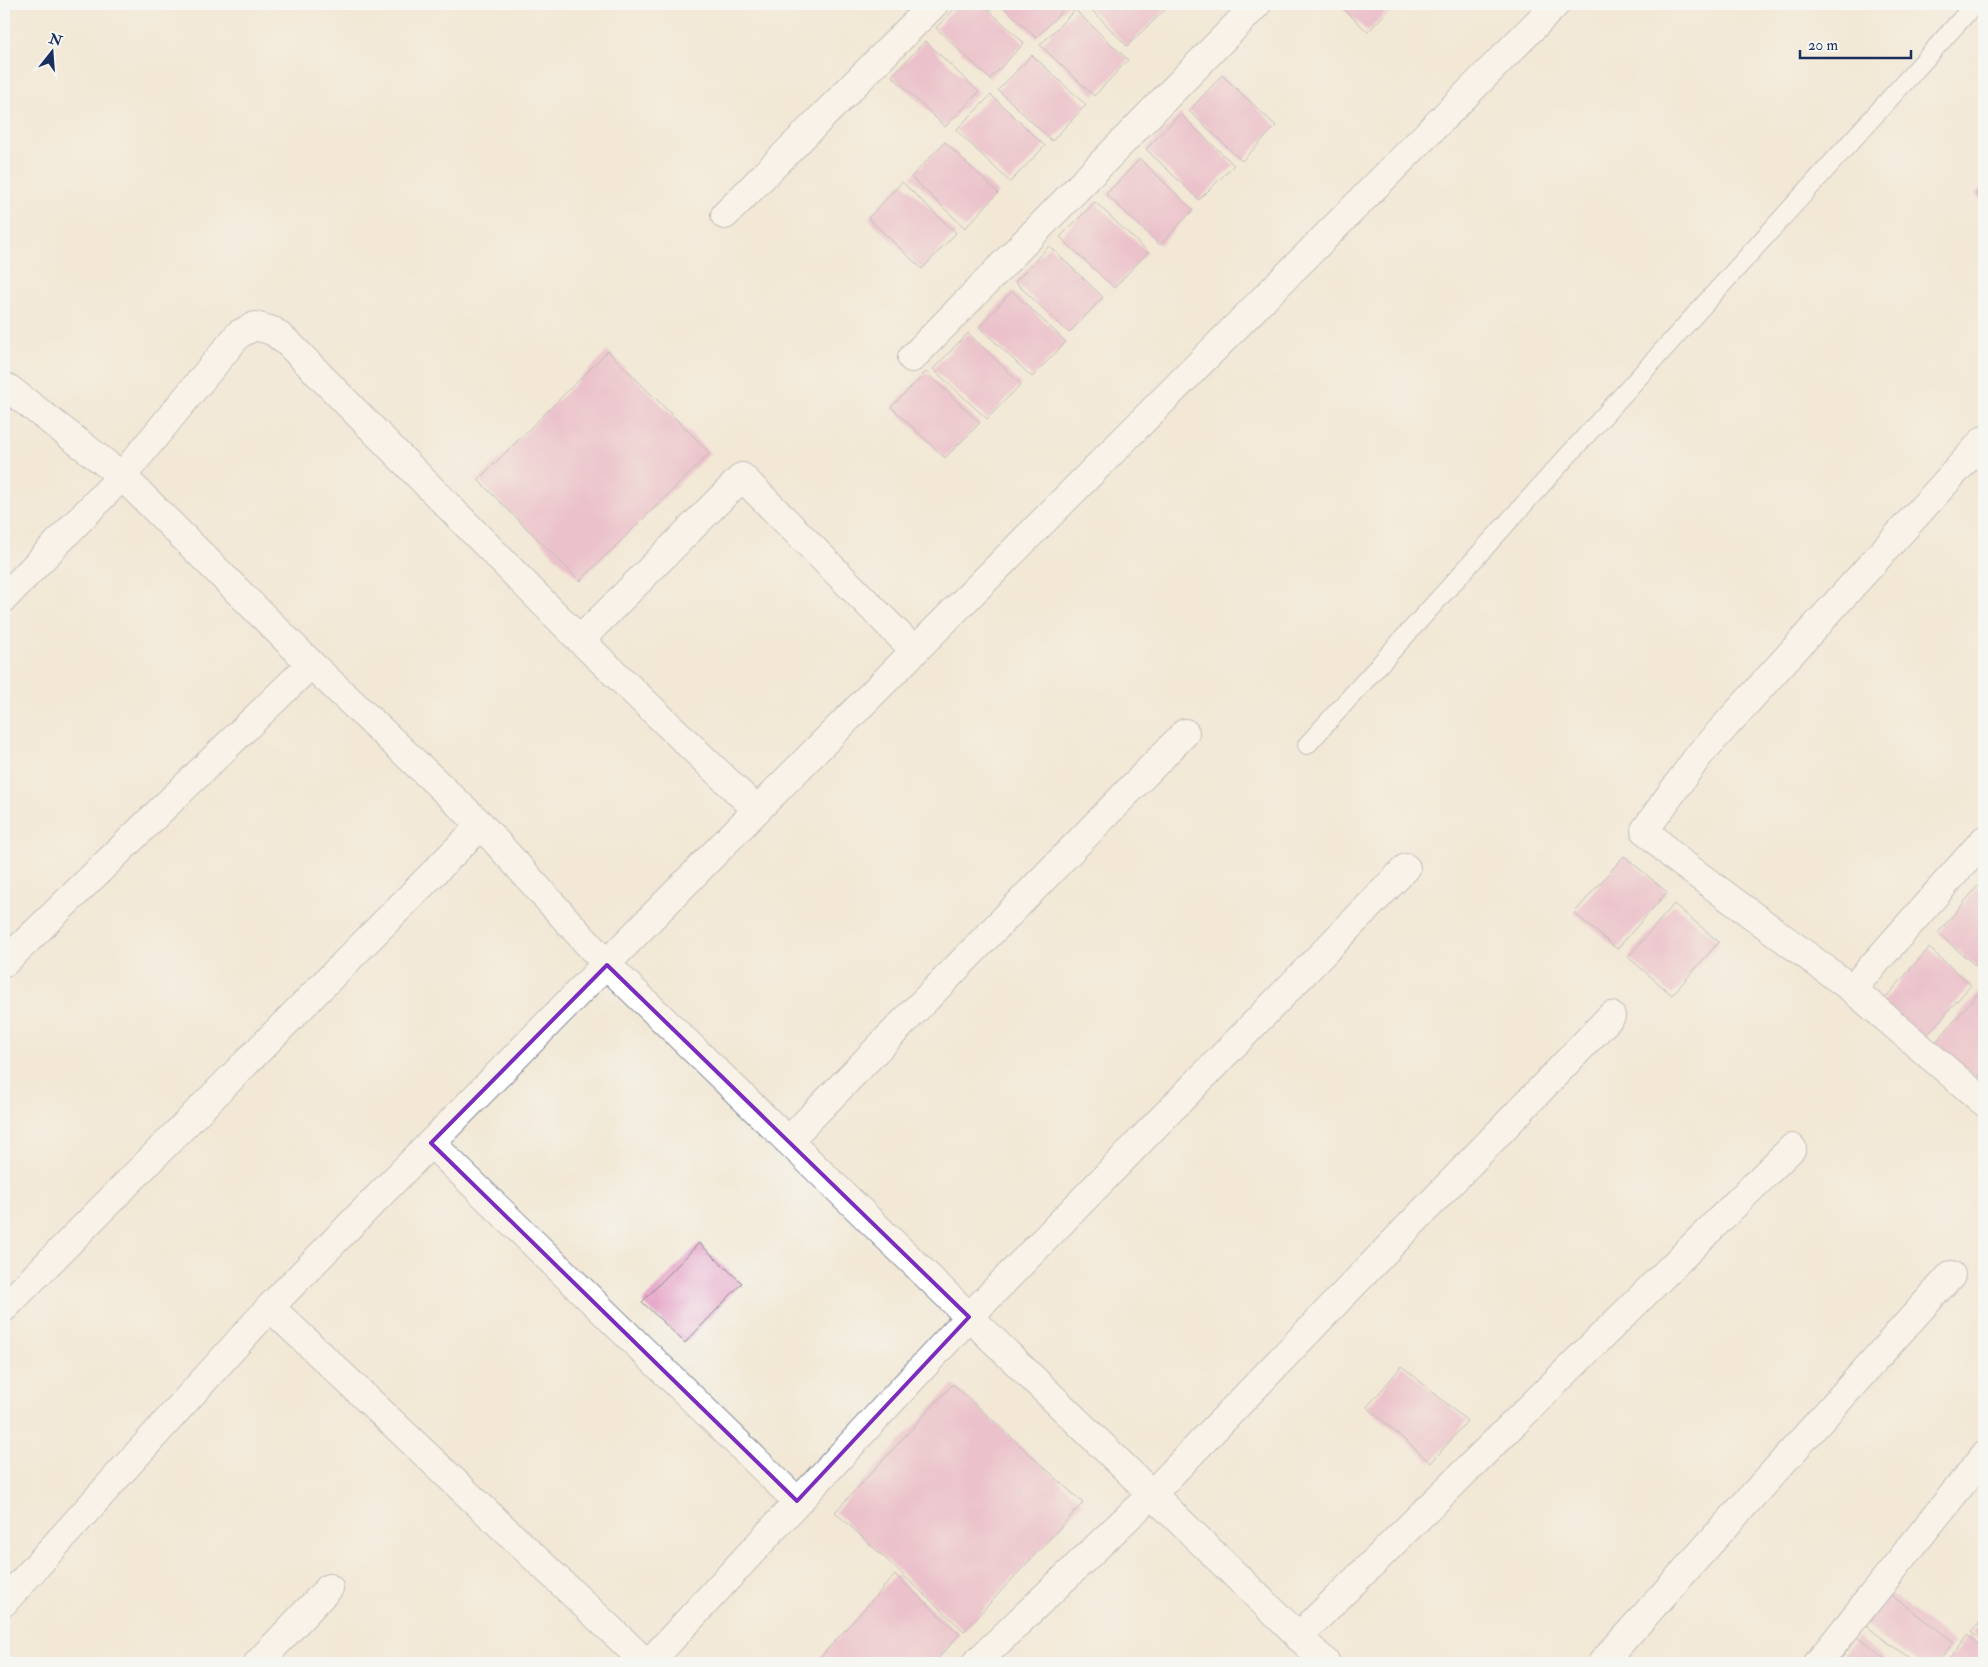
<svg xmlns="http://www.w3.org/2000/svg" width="1988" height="1667" viewBox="0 0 1988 1667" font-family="'IM FELL Double Pica',serif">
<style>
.building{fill:#e395bf}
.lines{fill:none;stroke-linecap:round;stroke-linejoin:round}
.lane-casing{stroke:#868c9a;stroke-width:20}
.street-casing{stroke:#868c9a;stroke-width:30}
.lane{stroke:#fff;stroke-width:18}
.street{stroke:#fff;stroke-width:28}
.marked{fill:none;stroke:#7b2cbf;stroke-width:4;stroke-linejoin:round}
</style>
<rect width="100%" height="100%" fill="#f6f6f2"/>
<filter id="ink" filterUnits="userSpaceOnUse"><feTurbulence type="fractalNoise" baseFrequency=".02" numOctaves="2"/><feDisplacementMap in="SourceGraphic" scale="10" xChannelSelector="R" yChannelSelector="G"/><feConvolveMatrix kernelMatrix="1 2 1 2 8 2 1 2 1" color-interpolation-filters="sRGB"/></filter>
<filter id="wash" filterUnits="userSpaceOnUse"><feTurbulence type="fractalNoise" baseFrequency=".0096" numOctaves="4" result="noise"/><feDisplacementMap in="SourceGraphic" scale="20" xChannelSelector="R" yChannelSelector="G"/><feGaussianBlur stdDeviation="1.12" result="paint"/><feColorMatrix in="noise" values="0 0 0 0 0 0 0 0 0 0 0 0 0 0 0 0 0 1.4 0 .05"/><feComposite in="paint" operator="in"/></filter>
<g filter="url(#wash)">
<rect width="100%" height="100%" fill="#f2e8d5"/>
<g id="blocks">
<path class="building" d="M959 4H982L1024 43 990 79 936 28Z
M1001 4H1069L1036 38Z
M1086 4H1171L1127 46Z
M1338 4H1394L1368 32Z
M1075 10 1128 60 1094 96 1040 45Z
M925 41 979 92 945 127 892 76Z
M1032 55 1086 105 1052 141 998 90Z
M1222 75 1276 126 1242 161 1189 111Z
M991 95 1045 146 1010 182 956 130Z
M1180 114 1234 165 1199 200 1146 149Z
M945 142 998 193 965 228 911 177Z
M1140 159 1193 210 1160 245 1106 194Z
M902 182 956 233 922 269 868 218Z
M1984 184V202L1975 194Z
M1095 202 1148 252 1114 288 1060 237Z
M1049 246 1103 297 1069 333 1015 282Z
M1012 291 1066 342 1032 377 979 327Z
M968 333 1021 384 987 419 933 369Z
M608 351 710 453 580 581 478 480Z
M926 372 980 423 945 458 891 407Z
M1624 856 1667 892 1617 949 1574 913Z
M1984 879V962L1978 968 1938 933Z
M1674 904 1719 942 1672 995 1628 957Z
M1929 948 1971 985 1924 1039 1881 1003Z
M1981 990 1984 992V1070L1977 1079 1935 1043Z
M699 1243 742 1283 685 1343 642 1302Z
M1402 1366 1467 1421 1431 1463 1367 1407Z
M953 1384 1083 1503 964 1631 835 1512Z
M895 1575 960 1634 934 1663H815Z
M1887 1592 1954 1642 1938 1663H1916L1863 1624Z
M1984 1616V1641L1972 1632Z
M1968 1635 1984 1648V1663H1946Z
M1857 1637 1891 1663H1838Z"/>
</g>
</g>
<g filter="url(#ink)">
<use href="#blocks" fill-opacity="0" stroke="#868c9a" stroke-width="1"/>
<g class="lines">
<defs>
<path id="lane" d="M1307 745 1975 4"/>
<path id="street" d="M725 215 934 4
M912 358 1257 4
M8 388 122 476 311 664 481 825 607 965 1326 1663
M4 598 122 476 239 334 255 326 273 331 289 344 580 640 757 810
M580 640 742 477 915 651
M1984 840 1852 989 1984 1102
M4 963 311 664
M1852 989 1675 858 1645 830 1699 755 1984 440
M788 1141 1185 733
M431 1143 797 1501
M270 1307 646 1663
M4 1308 481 825
M4 1602 270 1307 757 810 1556 4
M1298 1637 1792 1148
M258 1663 329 1588
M649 1663 969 1317 1406 868
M976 1663 1151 1495 1611 1016
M1602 1663 1951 1275
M1818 1663 1984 1456"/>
</defs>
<use href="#lane" class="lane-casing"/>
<use href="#street" class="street-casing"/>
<use href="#lane" class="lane"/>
<use href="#street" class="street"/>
</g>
</g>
<path d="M0 0H1988V1667H0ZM607 965 969 1317 797 1501 431 1143Z" fill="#f2e8d5" fill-opacity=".55" fill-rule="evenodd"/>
<path class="marked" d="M607 965 969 1317 797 1501 431 1143Z"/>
<rect width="1988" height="1667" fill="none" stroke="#f6f6f2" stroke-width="20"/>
<g transform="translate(52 52) rotate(17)" stroke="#f6f6f2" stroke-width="4" paint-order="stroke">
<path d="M0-4L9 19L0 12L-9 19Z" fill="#1b2f5e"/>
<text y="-8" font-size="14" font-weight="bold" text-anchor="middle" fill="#1b2f5e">N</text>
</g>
<path d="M1800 50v8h111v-8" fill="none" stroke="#1b2f5e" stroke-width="2.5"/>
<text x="1808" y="50" font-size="15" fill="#1b2f5e" stroke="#f6f6f2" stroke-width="4" paint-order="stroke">20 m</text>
</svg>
